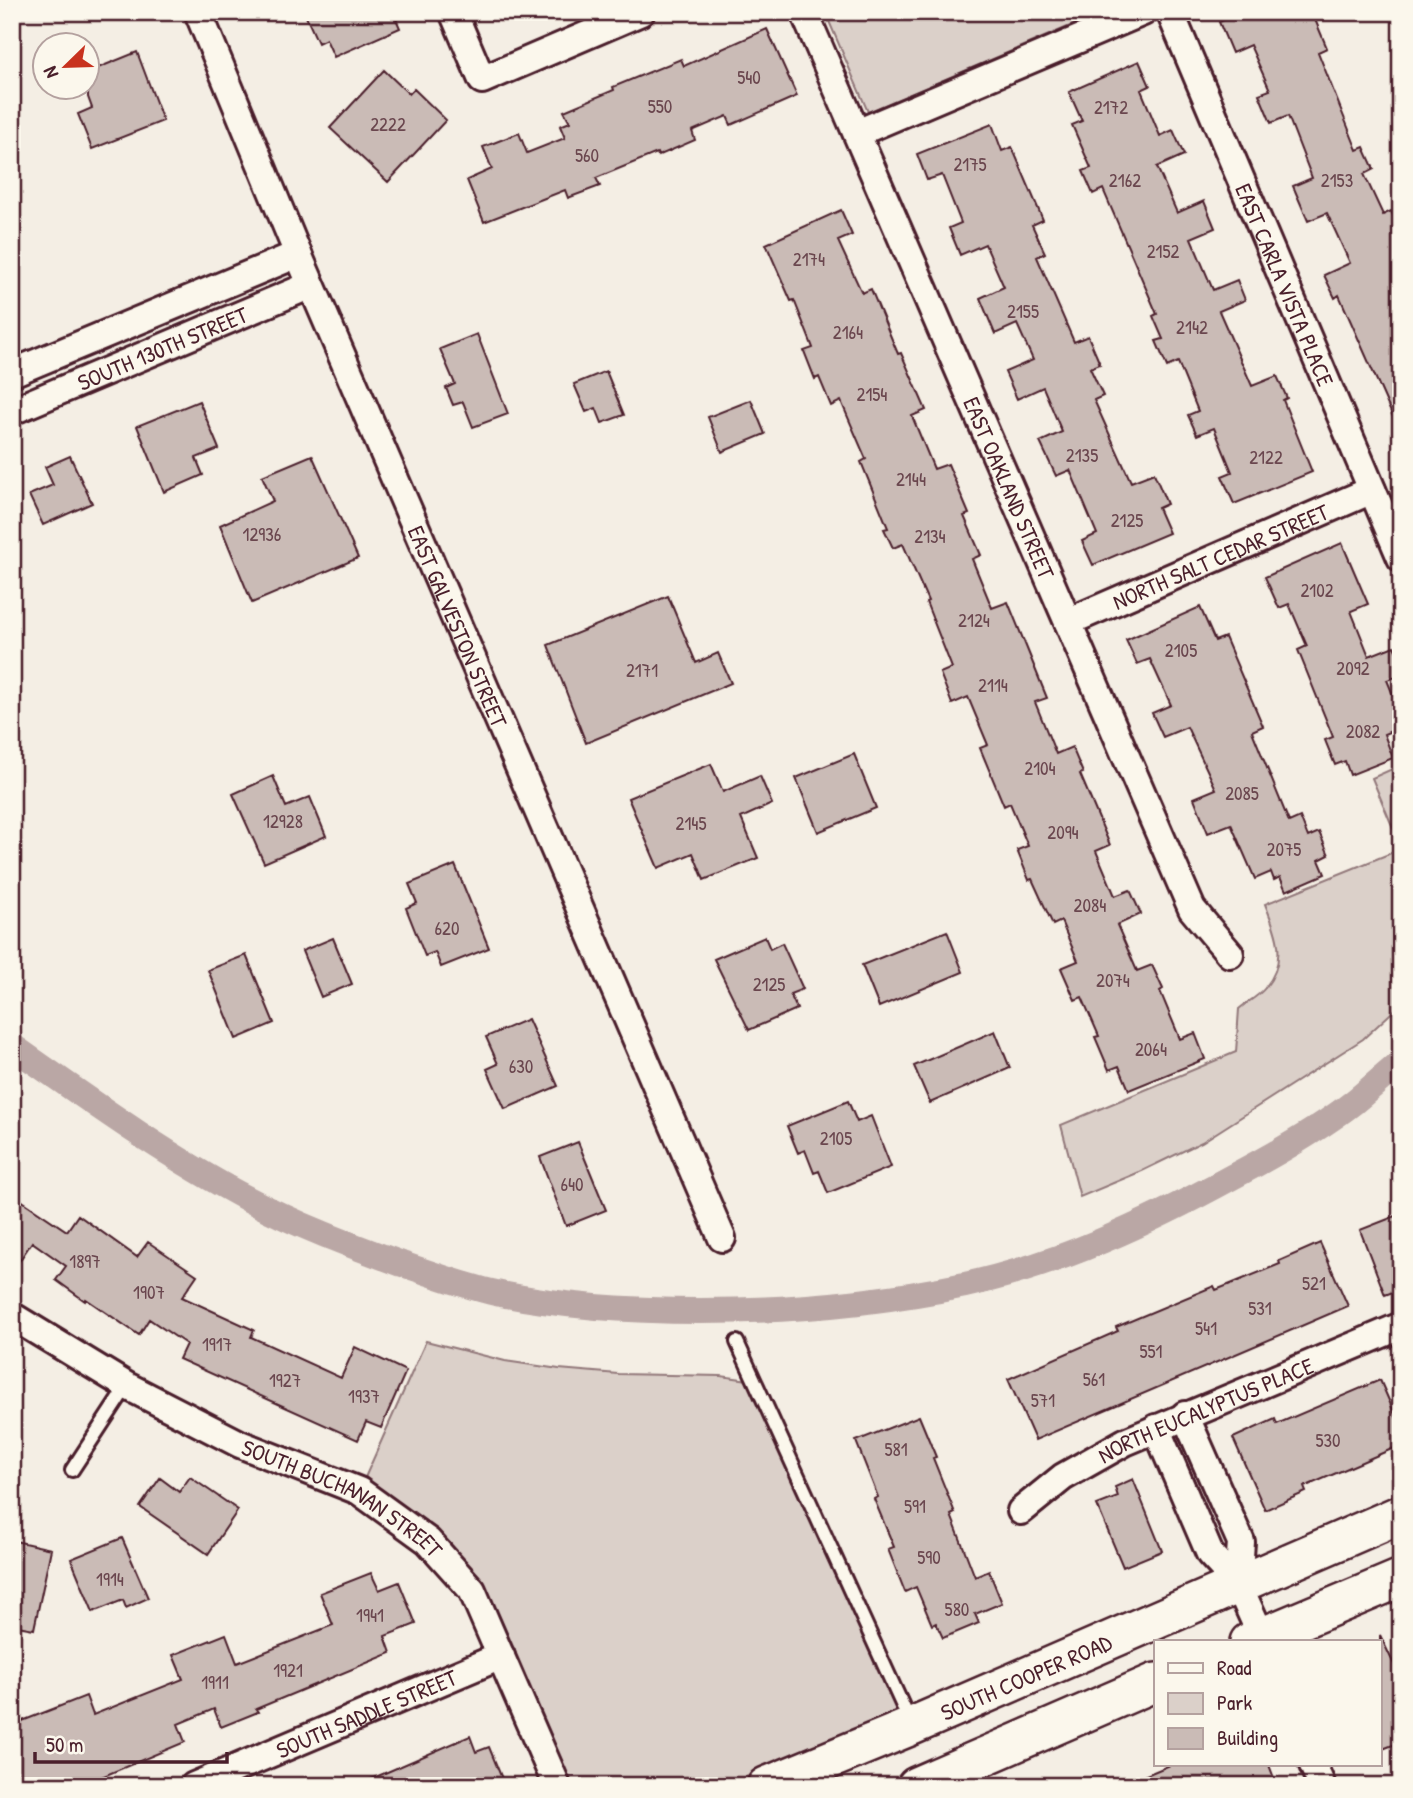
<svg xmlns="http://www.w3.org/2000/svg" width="1413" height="1798" viewBox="0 0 1413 1798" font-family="'Patrick Hand',sans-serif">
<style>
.green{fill:#dbd0c9;stroke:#92787a;stroke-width:2}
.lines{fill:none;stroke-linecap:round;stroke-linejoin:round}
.canal{stroke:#baa7a5;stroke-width:26}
.building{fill:#cabbb6;stroke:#4a1f2b;stroke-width:2}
.lane-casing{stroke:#4a1f2b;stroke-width:18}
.street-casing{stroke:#4a1f2b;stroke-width:32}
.secondary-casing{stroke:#4a1f2b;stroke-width:42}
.lane{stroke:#fbf7ec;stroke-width:12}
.street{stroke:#fbf7ec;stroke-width:26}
.secondary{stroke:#fbf7ec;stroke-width:37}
.labels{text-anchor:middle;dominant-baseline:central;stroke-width:5;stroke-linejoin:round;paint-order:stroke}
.number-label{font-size:19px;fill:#6a464e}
.street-label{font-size:23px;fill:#4a1f2b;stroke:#fbf7ec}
</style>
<rect width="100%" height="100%" fill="#f4eee4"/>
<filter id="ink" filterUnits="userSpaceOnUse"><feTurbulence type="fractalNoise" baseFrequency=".0143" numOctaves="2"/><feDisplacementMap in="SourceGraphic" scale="14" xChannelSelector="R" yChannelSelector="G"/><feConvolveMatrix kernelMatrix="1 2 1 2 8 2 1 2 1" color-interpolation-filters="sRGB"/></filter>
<g filter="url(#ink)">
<path class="green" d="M825 12H1103L868 112Z
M1401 765V847L1372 778Z
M1401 849V1004L1363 1039 1202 1142 1142 1171 1080 1197 1061 1125 1236 1052 1239 1009C1247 1002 1259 996 1265 988 1288 960 1277 933 1265 904Z
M426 1341 505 1361 559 1369 618 1374 721 1376 755 1381 912 1726 766 1786H557L472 1590 359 1491Z"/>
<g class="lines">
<path class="canal" d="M12 1046C89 1100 165 1155 248 1199 297 1225 350 1245 402 1264 433 1274 464 1286 496 1293 563 1307 633 1311 700 1311 789 1311 878 1303 965 1285 1058 1265 1148 1223 1232 1177 1274 1155 1317 1131 1354 1102 1370 1089 1385 1075 1401 1062"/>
</g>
<path class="building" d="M304 12H393L400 28 334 57 326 39 318 43Z
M1242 12H1303L1307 20 1314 17 1327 48 1318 52 1357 150 1364 147 1374 169 1364 174 1383 215 1391 211 1401 232V435L1339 295 1335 298 1324 275 1350 263 1327 213 1308 221 1293 186 1312 178 1288 116 1271 123 1259 94 1270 90 1250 45 1232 53 1219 22Z
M767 29 797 96 731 125 727 116 692 131 695 140 658 156 657 153 596 178 600 186 568 198 565 190 484 222 467 180 492 169 483 147 519 133 527 153 565 138 560 126 570 122 564 111 614 90 613 87 681 59 684 66Z
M137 52 163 121 92 149 78 114 92 108 88 97V72Z
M1139 61 1150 86 1141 90 1160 136 1173 130 1184 155 1157 167 1177 213 1204 201 1215 228 1191 238 1213 290 1237 280 1245 300 1219 311 1252 386 1277 376 1287 398 1283 400 1312 472 1234 504 1222 476 1232 472 1214 428 1197 435 1188 415 1198 411 1178 362 1167 367 1156 341 1163 339 1153 316 1157 314 1103 189 1093 194 1083 171 1091 168 1072 125 1082 121 1069 92Z
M384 70 409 94 414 89 446 120 388 182 330 128Z
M992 124 1002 151 1012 147 1043 220 1032 225 1045 253 1037 257 1074 342 1088 336 1100 364 1090 368 1103 396 1094 400 1131 482 1154 473 1167 504 1158 508 1169 533 1093 565 1082 541 1097 534 1070 470 1056 476 1040 442 1062 432 1043 387 1017 399 1005 372 1033 360 1017 324 995 334 980 298 1004 287 985 244 960 255 949 228 961 223 942 175 927 180 917 154Z
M841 210 852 235 838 241 862 293 871 289 898 354 901 353 926 410 912 416 934 469 948 464 969 514 964 516 981 555 972 559 992 608 1008 602 1047 698 1035 702 1056 754 1072 747 1083 773 1080 774 1110 845 1096 851 1115 896 1130 890 1141 914 1117 925 1137 971 1152 965 1163 989 1160 991 1180 1039 1195 1033 1205 1059 1129 1090 1119 1066 1109 1070 1095 1037 1099 1036 1082 997 1075 1000 1061 968 1078 961 1061 921 1053 925 1032 879 1029 880 1017 850 1028 846 1010 803 1004 806 980 748 988 745 968 697 952 704 940 673 952 668 926 602 928 601 903 544 893 548 884 529 888 528 861 462 866 459 841 401 831 406 819 377 815 379 804 351 813 348 794 300 791 301 766 244Z
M477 334 508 414 473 427 463 402 453 405 446 388 455 384 440 349Z
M606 371 624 415 602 423 596 408 586 412 574 384Z
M751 400 765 434 722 452 708 417Z
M199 401 219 449 196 458 203 475 164 492 137 426Z
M312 455 358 558 252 603 220 525 273 501 262 476Z
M70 456 92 503 43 525 29 495 53 485 45 467Z
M1342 543 1368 604 1351 611 1369 656 1394 646 1401 661V675L1387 680 1401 714V727L1384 734 1393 758 1350 775 1345 761 1335 765 1325 740 1333 737 1298 650 1307 646 1289 604 1279 608 1265 577Z
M668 596 696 663 718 653 731 683 586 743 548 645Z
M1200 607 1215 641 1225 637 1263 726 1252 731 1289 822 1300 817 1308 837 1319 832 1329 855 1319 860 1325 874 1286 891 1280 877 1274 880 1271 872 1255 879 1231 824 1208 833 1194 798 1216 789 1187 727 1163 737 1152 713 1171 705 1150 659 1137 664 1126 640Z
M854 754 876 808 818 832 796 778Z
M711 764 723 792 760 776 772 804 741 818 758 858 704 880 693 853 658 868 628 798Z
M273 776 286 807 310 797 326 836 264 863 233 794Z
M455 865 489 948 441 967 435 952 425 956 406 908 417 903 409 884Z
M947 931 963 972 879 1007 862 965Z
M765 937 770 949 782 943 803 989 790 994 797 1009 749 1030 714 959Z
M333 938 352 984 321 997 302 951Z
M246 955 274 1023 236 1039 208 970Z
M528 1019 558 1086 505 1109 487 1069 498 1064 486 1037Z
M995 1031 1010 1068 930 1103 914 1066Z
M848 1101 857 1122 871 1116 891 1167 828 1193 819 1171 814 1173 805 1150 798 1153 787 1126Z
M578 1142 606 1210 566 1226 540 1157Z
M12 1194 67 1231 78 1215 137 1257 148 1242 197 1275 182 1297 254 1330 251 1337 341 1378 355 1347 406 1371 381 1428 366 1422 358 1440 179 1359 186 1344 149 1319 139 1335 86 1299 85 1301 56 1280 66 1266 32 1242 12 1272Z
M1401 1214V1289L1385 1295 1360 1230Z
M1320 1243 1348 1306 1035 1440 1008 1379 1118 1331 1116 1327 1214 1286 1216 1290 1280 1264 1279 1261Z
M1380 1380 1401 1428V1445L1304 1487 1306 1492 1265 1510 1233 1438 1275 1419 1277 1424Z
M919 1416 936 1457 933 1458 955 1513 951 1515 975 1577 989 1571 1002 1603 975 1614 979 1623 943 1638 936 1623 932 1625 916 1587 905 1592 888 1549 894 1547 874 1499 878 1497 856 1441Z
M190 1477 238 1510 208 1554 140 1507 160 1478 179 1492Z
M1133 1479 1162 1551 1123 1567 1097 1505 1118 1497 1115 1487Z
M122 1538 148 1598 126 1608 123 1600 93 1612 71 1559Z
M15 1541 51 1549 34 1629 12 1625V1555Z
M371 1573 379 1590 399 1582 416 1624 385 1636 391 1653 256 1709 258 1712 221 1727 214 1709 178 1724 185 1742 80 1786H12V1725L86 1696 93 1715 183 1679 173 1655 226 1634 237 1663 333 1625 320 1593Z
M1380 1635 1401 1679V1742L1380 1750Z
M470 1736 476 1752 489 1747 505 1786H355Z
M1170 1765H1269L1277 1786H1120Z"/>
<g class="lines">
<defs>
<path id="lane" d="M737 1342 911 1724
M72 1470 127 1386"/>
<g id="street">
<path id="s1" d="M198 12 298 254 722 1238"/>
<path d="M453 12 482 80 641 12"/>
<path id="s2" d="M804 12 1192 909 1230 954"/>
<path id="s3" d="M1170 12 1401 558"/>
<path d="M857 133 1143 12"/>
<path d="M12 373 298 254"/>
<path id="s4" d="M12 411 311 285"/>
<path id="s5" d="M1068 622 1372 490"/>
<path id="s6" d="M12 1316 127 1386 240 1444 359 1491 428 1541 472 1590 557 1786"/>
<path d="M1185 1415 1241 1542 1238 1584"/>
<path d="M1156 1428 1210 1554 1238 1584 1264 1642"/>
<path id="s7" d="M1021 1511 1063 1477 1125 1442 1401 1326"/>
<path d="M1313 1765 1322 1786"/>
<path id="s8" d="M194 1786 501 1656"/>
</g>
<g id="secondary">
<path d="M1249 1642 1401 1578"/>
<path id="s9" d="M766 1786 912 1726 1401 1514"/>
<path d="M916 1786 1156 1682"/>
</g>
</defs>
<use href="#lane" class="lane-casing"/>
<use href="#street" class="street-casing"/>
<use href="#secondary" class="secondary-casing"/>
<use href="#lane" class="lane"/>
<use href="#street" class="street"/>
<use href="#secondary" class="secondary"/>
</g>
</g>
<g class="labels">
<g class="number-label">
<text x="749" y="77">540</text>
<text x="660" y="106">550</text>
<text x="1111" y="107">2172</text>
<text x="388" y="124">2222</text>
<text x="587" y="155">560</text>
<text x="970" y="164">2175</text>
<text x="1125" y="180">2162</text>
<text x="1337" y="180">2153</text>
<text x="1163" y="251">2152</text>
<text x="809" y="259">2174</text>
<text x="1023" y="311">2155</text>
<text x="1192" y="327">2142</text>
<text x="848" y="332">2164</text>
<text x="872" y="394">2154</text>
<text x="1082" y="455">2135</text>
<text x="1266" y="457">2122</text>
<text x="911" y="479">2144</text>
<text x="1127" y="520">2125</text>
<text x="262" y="534">12936</text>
<text x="930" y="536">2134</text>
<text x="1317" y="590">2102</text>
<text x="974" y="620">2124</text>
<text x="1181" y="650">2105</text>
<text x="1353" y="668">2092</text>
<text x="642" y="670">2171</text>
<text x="993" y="685">2114</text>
<text x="1363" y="731">2082</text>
<text x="1040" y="768">2104</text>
<text x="1242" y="793">2085</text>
<text x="283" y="821">12928</text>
<text x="691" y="823">2145</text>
<text x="1063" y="832">2094</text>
<text x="1284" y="849">2075</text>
<text x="1090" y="905">2084</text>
<text x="447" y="928">620</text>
<text x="1113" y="980">2074</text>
<text x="769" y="984">2125</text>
<text x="1151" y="1049">2064</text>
<text x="521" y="1066">630</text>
<text x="836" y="1138">2105</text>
<text x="572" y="1184">640</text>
<text x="85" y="1261">1897</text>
<text x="1314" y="1283">521</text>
<text x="149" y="1292">1907</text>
<text x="1260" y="1308">531</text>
<text x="1206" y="1328">541</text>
<text x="217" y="1344">1917</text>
<text x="1151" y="1351">551</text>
<text x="1094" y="1379">561</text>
<text x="285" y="1380">1927</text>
<text x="364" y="1396">1937</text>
<text x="1043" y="1400">571</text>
<text x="1328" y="1440">530</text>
<text x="896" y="1449">581</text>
<text x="915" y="1506">591</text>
<text x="929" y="1557">590</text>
<text x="110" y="1579">1914</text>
<text x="957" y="1609">580</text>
<text x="370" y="1615">1941</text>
<text x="288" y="1670">1921</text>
<text x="215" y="1682">1911</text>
</g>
<g class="street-label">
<text stroke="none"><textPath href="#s3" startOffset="296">EAST CARLA VISTA PLACE</textPath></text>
<text stroke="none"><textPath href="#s4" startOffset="163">SOUTH 130TH STREET</textPath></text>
<text stroke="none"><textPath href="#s2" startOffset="518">EAST OAKLAND STREET</textPath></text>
<text stroke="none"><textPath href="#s5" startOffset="166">NORTH SALT CEDAR STREET</textPath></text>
<text stroke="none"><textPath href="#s1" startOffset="667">EAST GALVESTON STREET</textPath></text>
<text stroke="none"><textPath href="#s7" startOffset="212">NORTH EUCALYPTUS PLACE</textPath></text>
<text stroke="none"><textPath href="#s6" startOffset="378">SOUTH BUCHANAN STREET</textPath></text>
<text stroke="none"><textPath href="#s9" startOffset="282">SOUTH COOPER ROAD</textPath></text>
<text stroke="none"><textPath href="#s8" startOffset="187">SOUTH SADDLE STREET</textPath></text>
</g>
</g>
<rect width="1413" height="1798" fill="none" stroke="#fbf7ec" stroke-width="42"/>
<rect x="21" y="21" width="1371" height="1756" fill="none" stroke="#4a1f2b" stroke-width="2.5" filter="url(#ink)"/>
<rect x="1154" y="1640" width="228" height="126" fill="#fbf7ec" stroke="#b4a19f" stroke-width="2"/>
<rect x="1168" y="1663" width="35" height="10" fill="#fbf7ec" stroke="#b4a19f" stroke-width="2"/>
<text x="1217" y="1675" font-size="21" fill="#4a1f2b">Road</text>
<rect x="1168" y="1693" width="35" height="21" fill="#dbd0c9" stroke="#b4a19f" stroke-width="2"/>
<text x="1217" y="1710" font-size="21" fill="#4a1f2b">Park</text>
<rect x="1168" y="1728" width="35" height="21" fill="#cabbb6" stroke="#b4a19f" stroke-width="2"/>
<text x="1217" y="1745" font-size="21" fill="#4a1f2b">Building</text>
<g transform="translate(66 66) rotate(247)"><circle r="33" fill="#fbf7ec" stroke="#b4a19f" stroke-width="2"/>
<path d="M0-5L12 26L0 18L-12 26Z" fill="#c8321e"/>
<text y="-10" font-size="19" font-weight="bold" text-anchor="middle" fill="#4a1f2b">N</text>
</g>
<path d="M35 1752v10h192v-10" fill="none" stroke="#4a1f2b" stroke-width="3.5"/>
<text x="46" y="1752" font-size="21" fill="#4a1f2b" stroke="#fbf7ec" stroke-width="5" paint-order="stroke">50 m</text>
</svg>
